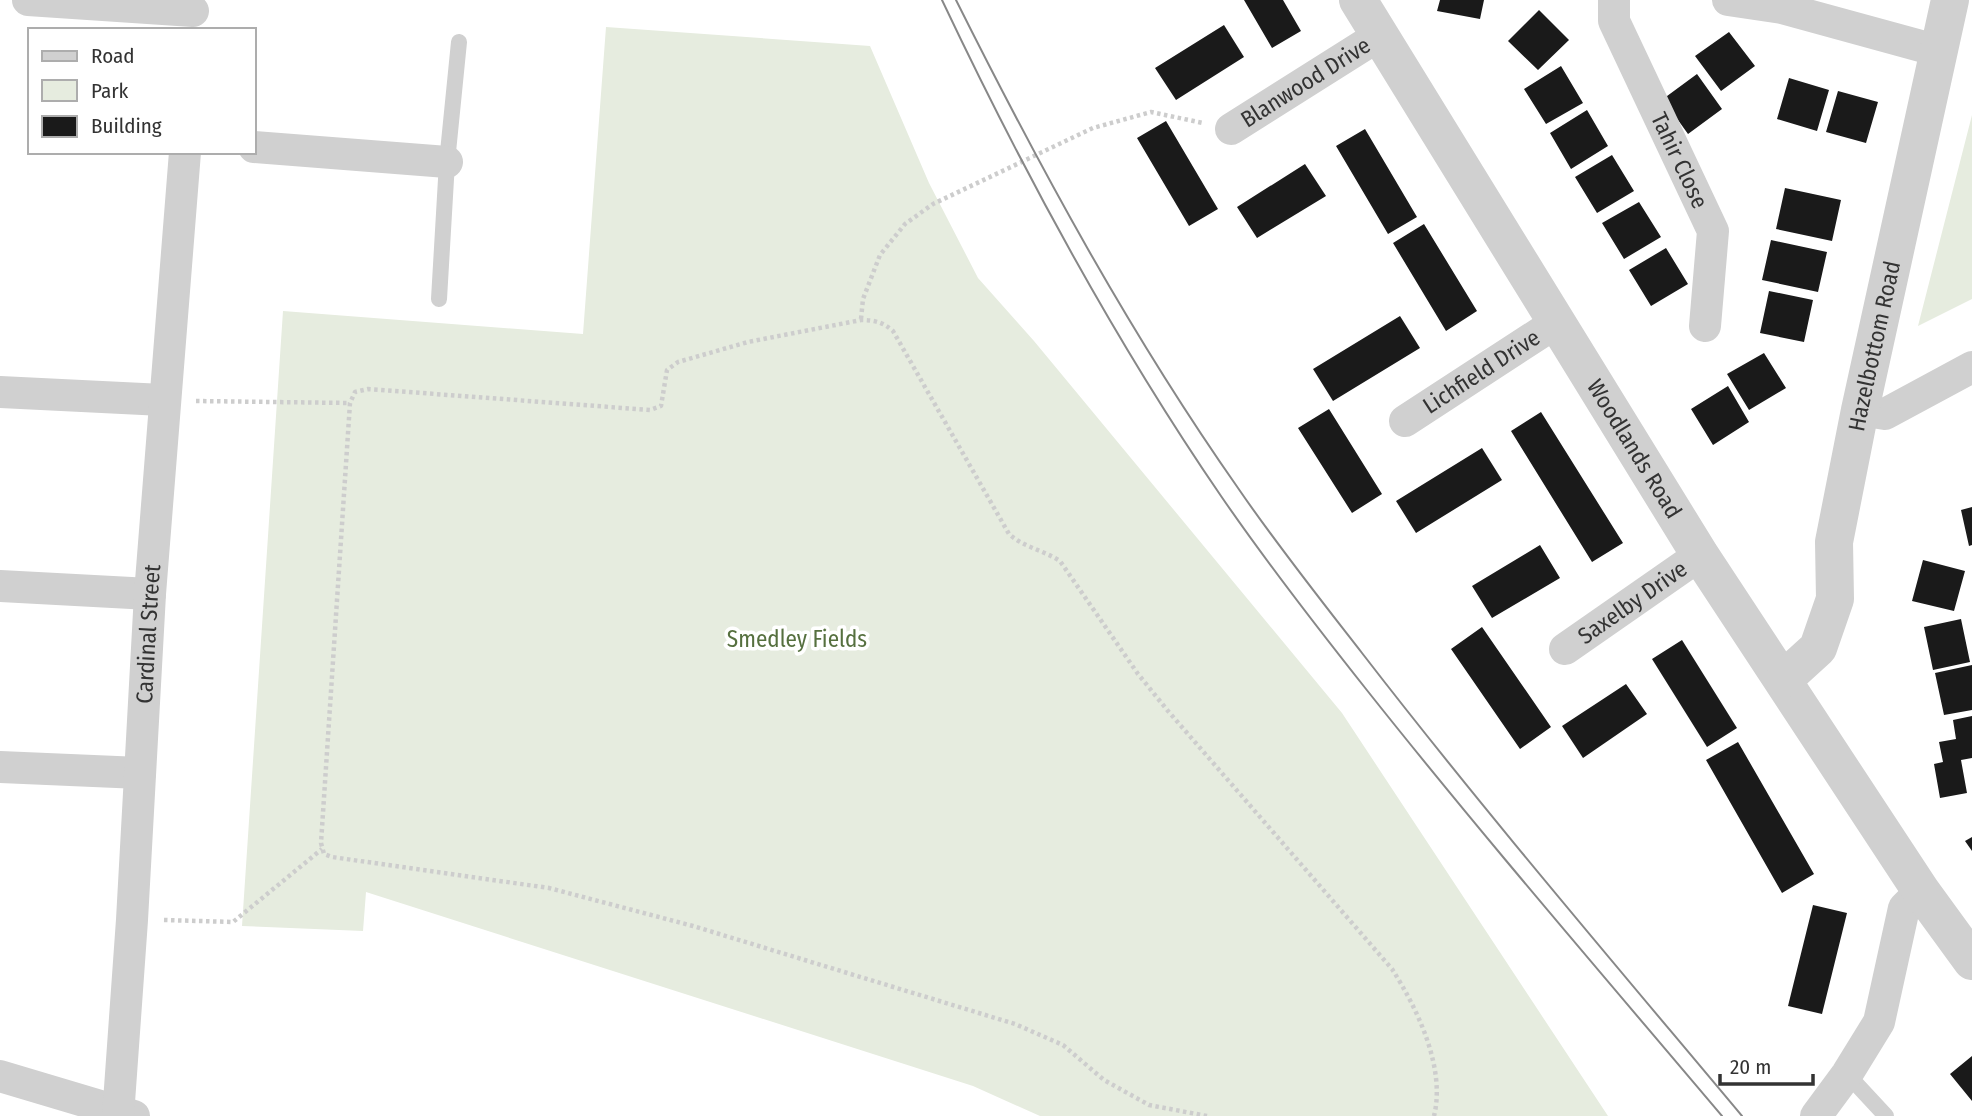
<svg xmlns="http://www.w3.org/2000/svg" width="1972" height="1116" viewBox="0 0 1972 1116" font-family="'Fira Sans Condensed',sans-serif">
<style>
.green{fill:#e6ecdf}
.building{fill:#1a1a1a}
.lines{fill:none;stroke-linecap:round;stroke-linejoin:round}
.path{stroke:#cdcdcd;stroke-width:4.5;stroke-dasharray:3.5 3.5;stroke-linecap:butt}
.service{stroke:#d0d0d0;stroke-width:16}
.minor{stroke:#d0d0d0;stroke-width:32}
.tertiary{stroke:#d0d0d0;stroke-width:38}
.tram{stroke:#888;stroke-width:2}
.labels{text-anchor:middle;dominant-baseline:central;stroke-width:7;stroke-linejoin:round;paint-order:stroke}
.street-label{font-size:23px;fill:#333;stroke:#fff}
.park-label{font-size:23px;fill:#56703f;stroke:#fff}
</style>
<rect width="100%" height="100%" fill="#fff"/>
<path class="green" d="M606 27 870 46 929 183 978 278 1034 341 1342 713 1608 1116H1040L973 1086 366 892 363 931 242 926 283 311 583 334Z
M1972 115V299L1918 326Z"/>
<path class="building" d="M1244 0H1283L1301 31 1272 48Z
M1440 0H1484L1480 19 1437 11Z
M1539 10 1569 40 1538 70 1508 41Z
M1224 25 1244 57 1176 100 1155 68Z
M1729 32 1755 66 1721 91 1695 56Z
M1561 66 1583 103 1546 124 1524 89Z
M1697 74 1722 109 1688 134 1663 99Z
M1789 78 1829 90 1817 131 1777 119Z
M1838 91 1878 102 1866 143 1826 132Z
M1587 110 1608 146 1571 169 1550 133Z
M1166 121 1218 209 1189 226 1137 138Z
M1365 129 1417 217 1388 234 1336 146Z
M1612 155 1634 191 1597 213 1575 177Z
M1305 164 1326 196 1257 238 1237 207Z
M1785 188 1841 200 1832 241 1776 229Z
M1639 202 1661 237 1624 259 1602 223Z
M1424 224 1477 311 1446 331 1393 243Z
M1771 240 1827 252 1818 292 1762 280Z
M1666 248 1688 284 1651 306 1629 270Z
M1769 291 1813 300 1804 342 1760 333Z
M1400 316 1420 348 1333 401 1313 369Z
M1764 353 1786 388 1749 410 1727 374Z
M1728 386 1749 422 1713 445 1691 409Z
M1329 409 1382 494 1352 513 1298 428Z
M1541 412 1623 543 1592 562 1511 431Z
M1482 448 1502 480 1416 533 1396 501Z
M1972 507V545L1969 546 1961 510Z
M1540 545 1560 578 1492 618 1472 586Z
M1923 560 1965 571 1954 611 1912 601Z
M1961 619 1970 662 1933 670 1924 627Z
M1482 627 1551 727 1520 749 1451 649Z
M1682 640 1737 728 1707 747 1652 659Z
M1972 665V710L1944 715 1935 673Z
M1626 684 1647 714 1583 758 1562 726Z
M1972 716V758L1961 760 1967 793 1940 798 1934 764 1943 762 1939 742 1956 739 1953 720Z
M1738 742 1814 874 1782 893 1706 760Z
M1972 837V851L1965 841Z
M1813 905 1847 913 1822 1014 1788 1006Z
M1972 1056V1101L1950 1074Z"/>
<g class="lines">
<path class="path" d="M861 319 863 299 880 255 905 224 933 204 1093 128 1151 112 1203 123
M196 401 350 403
M164 920 233 922 322 849
M1207 1116 1149 1105 1104 1080 1063 1045 1015 1024 693 926 549 888 332 857 324 854 321 843 350 403 355 392 368 389 650 410 661 406 667 370 678 362 748 342 861 320C874 320 883 322 893 331L1009 534C1023 547 1043 550 1060 561L1138 674 1168 711 1392 969C1417 1008 1446 1068 1434 1116"/>
<path class="service" d="M439 299 447 162 459 42
M1847 1074 1886 1116"/>
<g class="minor">
<path d="M28 0 193 11"/>
<path id="s1" d="M1614 0V21L1713 231 1705 326"/>
<path d="M1728 0 1782 8 1939 51"/>
<path id="s2" d="M1231 129 1380 35"/>
<path d="M254 147 447 162"/>
<path d="M0 392 163 400"/>
<path d="M1860 410 1885 414 1972 367"/>
<path id="s3" d="M1405 421 1557 322"/>
<path d="M0 586 150 594"/>
<path id="s4" d="M1565 649 1700 555"/>
<path d="M0 767 140 773"/>
<path d="M0 1076 134 1116"/>
<path id="s5" d="M118 1116 132 920 150 594 185 152"/>
<path d="M1816 1116 1847 1074 1879 1022 1904 908 1921 891"/>
</g>
<g class="tertiary">
<path id="s6" d="M1358 0 1700 555 1921 891 1972 961"/>
<path id="s7" d="M1784 679 1818 648 1835 599 1834 542 1860 410 1950 0"/>
</g>
<path class="tram" d="M942 0C1023 171 1114 340 1221 496 1267 563 1316 626 1366 689 1481 834 1602 974 1722 1116
M956 0C1040 168 1130 334 1238 488 1277 545 1320 599 1362 653 1484 811 1614 963 1742 1116"/>
</g>
<g class="labels">
<g class="street-label">
<text stroke="none"><textPath href="#s2" startOffset="88">Blanwood Drive</textPath></text>
<text stroke="none"><textPath href="#s1" startOffset="175">Tahir Close</textPath></text>
<text stroke="none"><textPath href="#s7" startOffset="355">Hazelbottom Road</textPath></text>
<text stroke="none"><textPath href="#s3" startOffset="91">Lichfield Drive</textPath></text>
<text stroke="none"><textPath href="#s6" startOffset="527">Woodlands Road</textPath></text>
<text stroke="none"><textPath href="#s4" startOffset="82">Saxelby Drive</textPath></text>
<text stroke="none"><textPath href="#s5" startOffset="483">Cardinal Street</textPath></text>
</g>
<g class="park-label">
<text x="797" y="639">Smedley Fields</text>
</g>
</g>
<rect x="28" y="28" width="228" height="126" fill="#ffffff" stroke="#adadad" stroke-width="2"/>
<rect x="42" y="51" width="35" height="10" fill="#d0d0d0" stroke="#adadad" stroke-width="2"/>
<text x="91" y="63" font-size="21" fill="#333333">Road</text>
<rect x="42" y="80" width="35" height="21" fill="#e6ecdf" stroke="#adadad" stroke-width="2"/>
<text x="91" y="98" font-size="21" fill="#333333">Park</text>
<rect x="42" y="116" width="35" height="21" fill="#1a1a1a" stroke="#adadad" stroke-width="2"/>
<text x="91" y="133" font-size="21" fill="#333333">Building</text>
<path d="M1720 1074v10h93v-10" fill="none" stroke="#333333" stroke-width="3.5"/>
<text x="1730" y="1074" font-size="21" fill="#333333" stroke="#ffffff" stroke-width="5" paint-order="stroke">20 m</text>
</svg>
